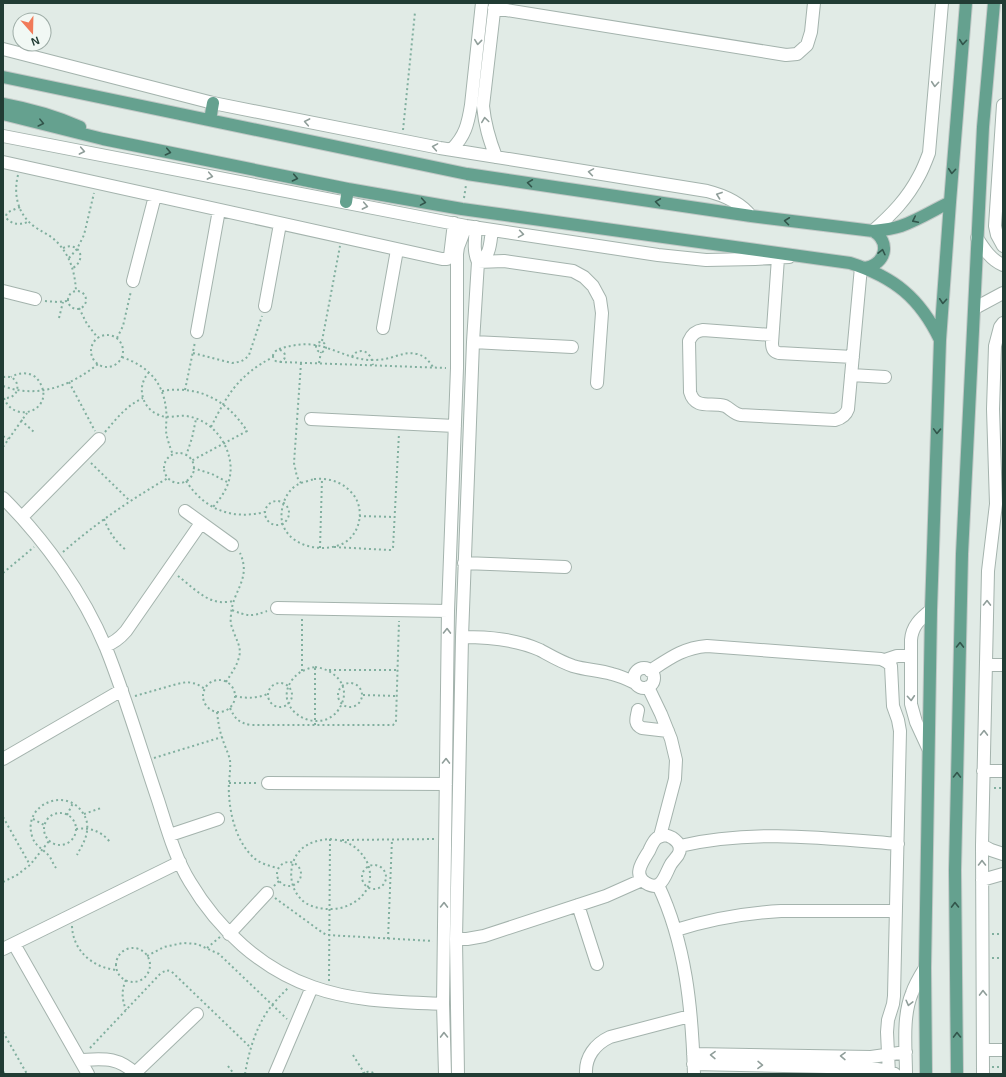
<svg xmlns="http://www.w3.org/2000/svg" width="1006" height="1077" viewBox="0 0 1006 1077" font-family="Arial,sans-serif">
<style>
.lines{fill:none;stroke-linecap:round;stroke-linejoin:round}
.minor-casing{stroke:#a4b3ad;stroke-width:14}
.major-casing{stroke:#c1c8c6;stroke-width:14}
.path{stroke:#81af9f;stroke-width:2;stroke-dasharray:2 3;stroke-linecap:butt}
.minor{stroke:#fff;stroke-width:12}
.major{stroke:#65a18f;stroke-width:12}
.oneway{stroke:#909e9a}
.oneway2{stroke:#32554b}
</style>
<rect width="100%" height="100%" fill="#e1ebe6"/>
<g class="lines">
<defs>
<path id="minor" d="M495 3 483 106C485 126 489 139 496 157
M494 8 786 55 797 54 807 45 811 32 814 3
M3 49 213 103 440 148 707 191C723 195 740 202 751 216
M1003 105 995 226 997 235 1003 246
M3 136 466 226 658 255 706 260 755 259 789 257
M452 149C465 136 468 124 471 105L482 3
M3 162 442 259H447L450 256 454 223
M873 231C892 214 907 199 919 176 923 169 926 161 929 153L942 3
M977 238C984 249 991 260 1003 265
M778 258 772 343C772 349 774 352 779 353L853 357
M478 262 504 261 573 271 584 277 593 286 600 299 602 313 597 383
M478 262C491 256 490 243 492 230
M133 281 155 196
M3 291 35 299
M265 306 280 224
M975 308 1003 293
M383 328 397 250
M197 332 219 210
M772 335 703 330C696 331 692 334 689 341L690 392C695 410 711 402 725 406 731 409 734 414 741 415L835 420C842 418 846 415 848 409L861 267
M473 342 572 347
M851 375 885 377
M311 419 455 426
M3 498C45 540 83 593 106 648 126 698 141 750 158 800 167 828 175 858 190 882 218 929 261 969 313 987 355 1002 399 1002 443 1004
M185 511 232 545
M22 517 99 439
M464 563 565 567
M277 608 448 611
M462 637C489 637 516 639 540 650 551 656 561 662 573 666 586 670 599 670 612 674 620 676 627 679 635 683
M105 646C114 643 120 638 126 631L201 523
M885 660 897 656H910
M986 665H1003
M634 678a10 10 0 1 1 20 0a10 10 0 1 1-20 0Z
M650 671C670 658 683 648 707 646L881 659C886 661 888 662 891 666L893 706 898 720 900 731 894 996 893 1004 888 1020 887 1032 889 1074
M648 687 661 714 671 739 676 760 675 779 660 836
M638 710C637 717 633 724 642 728L668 731
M928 748 916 722 911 704V640C912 626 920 619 931 610
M3 759 122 690
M983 771H1003
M268 783 446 784
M170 835 218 819
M665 835C674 837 684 845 678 855 676 858 673 861 671 864 665 874 662 893 646 883 632 875 643 861 649 851 651 847 653 841 657 838 660 836 662 836 665 835Z
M982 845 991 850 1003 854
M680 846C752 829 825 838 898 844
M982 880 1003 874
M658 885C686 944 692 1009 694 1074
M578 905 597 964
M676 930C711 919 745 913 781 911H896
M229 934 267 893
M456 939H467L484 936 606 896 642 880
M14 944 88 1074
M3 949 180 862
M983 1050H1003
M693 1054 871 1057 906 1052
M80 1060C103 1059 117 1056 136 1074
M693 1064 871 1068 889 1071 895 1074
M135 1073 197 1014
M275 1074 312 987
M445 1074 443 1004 448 611 457 368V254L458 247 466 226
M458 1074 456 939 462 637 473 342 478 262C473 251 475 239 476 227
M586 1074C585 1057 595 1044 610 1037L690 1016
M906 1074C906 1049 902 1017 912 993 915 984 920 976 925 968
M983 1074 982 845 988 571 996 504 993 409 995 346 1000 327 1003 323"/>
<path id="major" d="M3 77 467 174 751 216 873 231C883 230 892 229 901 226 918 220 934 210 950 202
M3 104C30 109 55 116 80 127
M3 114 103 139 348 189 462 209 850 263C894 277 920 298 940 340
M210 120 213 103
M346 202 348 189
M865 268C886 264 891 242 873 231
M926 1074 925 968 931 610 940 340 950 202 966 3
M957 1074 955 870 962 554 983 127 994 3"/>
</defs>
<use href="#minor" class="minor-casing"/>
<use href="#major" class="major-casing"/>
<path class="path" d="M403 130 415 12
M18 175C13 195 18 215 35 227 42 232 50 235 56 241 70 255 75 272 76 291
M464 198 466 185
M20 207C14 210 5 211 6 218 13 225 19 225 28 222
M63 248C78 241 88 258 73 268
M69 258 77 249 84 235 94 193
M68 300a9 9 0 1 1 18 0a9 9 0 1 1-18 0Z
M45 301 57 302 67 301
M79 308 87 324 98 338
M59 318 63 302
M91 351a16 16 0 1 1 32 0a16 16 0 1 1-32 0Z
M117 338 123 326 131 291
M322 341 340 246
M316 347a5 5 0 1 1 10 0a5 5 0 1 1-10 0Z
M279 349C295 344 311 342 327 348 343 353 355 360 372 360 380 360 388 359 396 356 403 354 409 352 417 354 425 356 429 361 433 367
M273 356a6 6 0 1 1 12 0a6 6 0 1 1-12 0Z
M193 353 232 363C240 362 244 361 249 355L262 316
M122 357C147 366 163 381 166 409 167 416 166 423 166 431 167 439 170 447 173 455
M352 357C355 350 365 349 369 355 372 358 372 362 373 365
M280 362 446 368
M301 363 294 463 297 477 301 483
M319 363 321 352
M149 372C147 375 145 377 144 380 138 393 145 410 159 415 167 419 177 415 186 416 209 419 226 438 230 461 233 479 225 494 213 507
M3 377C21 373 23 399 4 398
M69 382 95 431
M3 386C37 399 71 386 98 364
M185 390 195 342
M162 391C199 385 227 400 247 431L191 461
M4 398C14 424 51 411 42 387 40 382 37 377 32 375 25 372 18 373 11 377
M21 420 35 433
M211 427C228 393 239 375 273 357
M105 432C117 418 126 406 143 398
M3 436 8 439
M3 447 27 413
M164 468a15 15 0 1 1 30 0a15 15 0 1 1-30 0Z
M186 456 192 438 196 419
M91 463 130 501
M193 468 212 474 229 483
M314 479C328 478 341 481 351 492 366 507 361 535 342 544 314 556 273 540 283 505 285 497 290 489 297 485 302 482 309 481 314 479Z
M186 481C205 510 232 520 265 512
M265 513a12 12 0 1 1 24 0a12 12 0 1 1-24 0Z
M359 516 395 517
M104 519C109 532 115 541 125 549
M334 547 389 550H391L393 548 399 433
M320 548 322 479
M63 552C95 524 130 500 168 478
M3 573 34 547
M178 576C189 584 202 598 215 601 221 603 228 602 234 601
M232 610C246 616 252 617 267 611
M302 619V671
M315 667C333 669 350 684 342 703 327 741 269 712 292 680 298 672 305 669 315 667Z
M329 670H397
M203 696a16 16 0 1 1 32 0a16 16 0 1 1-32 0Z
M226 682C231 674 237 666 239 657 242 647 236 640 233 630 231 626 230 620 231 615 232 591 252 579 240 553
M338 695a12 12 0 1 1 24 0a12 12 0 1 1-24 0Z
M268 695a12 12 0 1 1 24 0a12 12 0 1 1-24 0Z
M363 695 397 696
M135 696 177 684 187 682 197 684 205 689
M235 696C247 699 257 698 268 694
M230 708C235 719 239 723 251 725H393L396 722V720L399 621
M217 712C218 721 219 729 222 737 224 745 228 752 230 760 231 771 228 783 229 794 230 816 237 842 253 857 259 863 269 866 278 868
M315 725V667
M154 758 222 737
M229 783H258
M994 788H1003
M44 829a16 16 0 1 1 32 0a16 16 0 1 1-32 0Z
M84 814 101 808
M67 815 73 803
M3 817 30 865
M33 819 44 825
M76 829C90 827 101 831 110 842
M330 839C335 840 341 840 345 842 356 846 362 853 367 862 379 889 354 910 329 909 319 909 307 906 301 899 287 885 288 859 304 847 312 841 321 840 330 839Z
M342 840 436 839
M277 874a12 12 0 1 1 24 0a12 12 0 1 1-24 0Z
M362 877a12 12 0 1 1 24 0a12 12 0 1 1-24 0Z
M56 868C54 865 52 861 50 857 44 849 35 847 32 836 22 804 68 785 84 815 88 821 88 829 86 836 84 843 80 849 77 855
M3 882 17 875 30 865 49 841
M274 886 279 881
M275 898 323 933 327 935 433 941
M72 926C73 951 93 968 117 970
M992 934H1003
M388 939 392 839
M207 948 220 937
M116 965a17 17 0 1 1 34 0a17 17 0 1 1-34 0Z
M147 956 164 947 183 943 197 944 219 954 287 1019
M992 958H1003
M126 980C121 991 122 999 126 1010
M329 981 330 839
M3 1032 27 1074
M90 1048 161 973C165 971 167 970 171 971L251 1048
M353 1055 365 1074
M228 1066 234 1074
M992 1067H1003
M3 1072 7 1074
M245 1074C249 1050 257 1023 273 1004 278 998 283 993 288 988
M362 1074C366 1071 370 1071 375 1074"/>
<use href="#minor" class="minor"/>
<use href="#major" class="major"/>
</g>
<defs><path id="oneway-chevron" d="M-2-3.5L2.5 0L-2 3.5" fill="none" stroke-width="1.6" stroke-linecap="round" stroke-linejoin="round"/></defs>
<g class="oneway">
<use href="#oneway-chevron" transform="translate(478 42) rotate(96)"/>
<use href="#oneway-chevron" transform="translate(935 84) rotate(95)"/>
<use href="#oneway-chevron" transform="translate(485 120) rotate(-98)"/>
<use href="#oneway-chevron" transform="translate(307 122) rotate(-169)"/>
<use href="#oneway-chevron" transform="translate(435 147) rotate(-170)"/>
<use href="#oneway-chevron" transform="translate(82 151) rotate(11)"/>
<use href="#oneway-chevron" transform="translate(591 172) rotate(-171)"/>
<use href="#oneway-chevron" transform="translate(210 176) rotate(11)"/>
<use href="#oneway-chevron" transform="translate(719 195) rotate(-160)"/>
<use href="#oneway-chevron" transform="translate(365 206) rotate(11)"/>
<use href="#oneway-chevron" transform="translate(521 234) rotate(9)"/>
<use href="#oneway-chevron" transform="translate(987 603) rotate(-89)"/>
<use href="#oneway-chevron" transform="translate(447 631) rotate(-89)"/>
<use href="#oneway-chevron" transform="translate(911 698) rotate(86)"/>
<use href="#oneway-chevron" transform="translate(984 733) rotate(-89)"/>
<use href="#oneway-chevron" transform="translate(446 761) rotate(-89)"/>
<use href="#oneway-chevron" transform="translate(982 863) rotate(-90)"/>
<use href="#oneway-chevron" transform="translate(444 905) rotate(-89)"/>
<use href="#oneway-chevron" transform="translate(983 993) rotate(-91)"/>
<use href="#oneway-chevron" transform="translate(909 1003) rotate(104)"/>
<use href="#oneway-chevron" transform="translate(444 1035) rotate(-91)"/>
<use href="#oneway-chevron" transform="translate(713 1055) rotate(-179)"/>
<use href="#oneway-chevron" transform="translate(843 1056) rotate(-179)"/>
<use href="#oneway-chevron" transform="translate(760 1065) rotate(1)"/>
</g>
<g class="oneway2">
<use href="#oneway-chevron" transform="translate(963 42) rotate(95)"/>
<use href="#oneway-chevron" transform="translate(41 123) rotate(14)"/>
<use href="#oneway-chevron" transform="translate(168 152) rotate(12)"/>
<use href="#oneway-chevron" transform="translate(952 171) rotate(95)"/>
<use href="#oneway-chevron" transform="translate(295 178) rotate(12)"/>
<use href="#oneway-chevron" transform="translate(530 183) rotate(-172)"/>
<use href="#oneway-chevron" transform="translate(423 202) rotate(10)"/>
<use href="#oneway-chevron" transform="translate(658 202) rotate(-172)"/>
<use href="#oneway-chevron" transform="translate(915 220) rotate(154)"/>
<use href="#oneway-chevron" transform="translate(787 221) rotate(-173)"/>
<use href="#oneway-chevron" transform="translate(882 252) rotate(-77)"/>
<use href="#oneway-chevron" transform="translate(943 301) rotate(94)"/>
<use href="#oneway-chevron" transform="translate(937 431) rotate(92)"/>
<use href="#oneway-chevron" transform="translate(960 645) rotate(-89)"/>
<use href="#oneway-chevron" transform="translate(957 775) rotate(-89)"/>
<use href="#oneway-chevron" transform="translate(955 905) rotate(-91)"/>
<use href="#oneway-chevron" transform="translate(957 1035) rotate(-91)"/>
</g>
<rect width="1006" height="1077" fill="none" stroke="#213c34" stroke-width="8"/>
<g transform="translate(32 32) rotate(160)"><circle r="19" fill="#f1f8f4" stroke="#9eada7"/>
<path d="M0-3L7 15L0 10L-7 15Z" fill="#f17a59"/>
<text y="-6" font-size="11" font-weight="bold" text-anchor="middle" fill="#213c34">N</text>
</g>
</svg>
